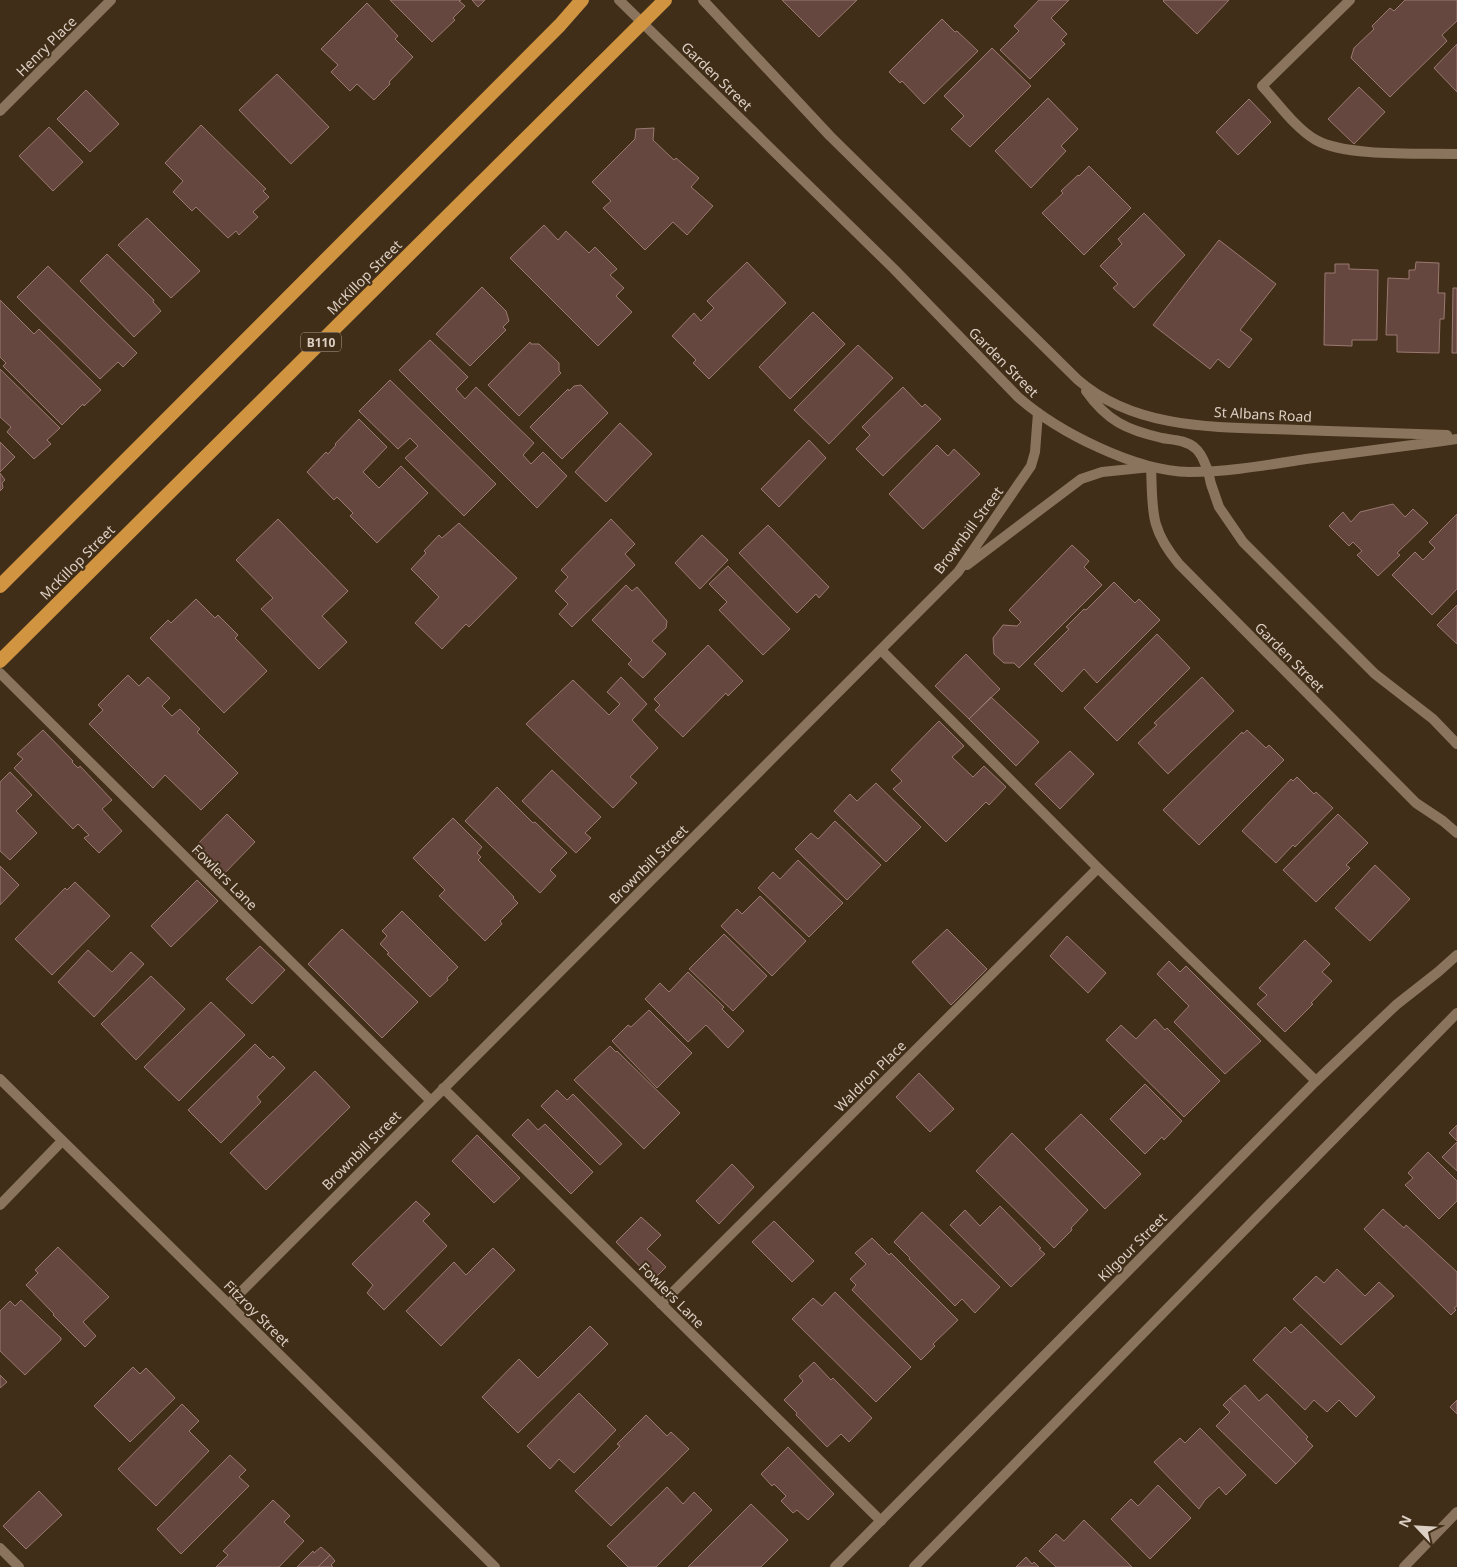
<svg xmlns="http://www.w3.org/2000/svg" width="1457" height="1567" viewBox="0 0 1457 1567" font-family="'Noto Sans',sans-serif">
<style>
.building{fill:#65473f;stroke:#9a7970}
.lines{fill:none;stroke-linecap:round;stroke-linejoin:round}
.service{stroke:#8a745d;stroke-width:10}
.minor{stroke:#8a745d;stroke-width:10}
.tertiary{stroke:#8a745d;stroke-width:10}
.trunk{stroke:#d19440;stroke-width:14}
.labels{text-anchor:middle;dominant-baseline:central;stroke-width:4;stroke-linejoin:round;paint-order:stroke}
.shield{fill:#412e19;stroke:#ae9f90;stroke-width:1}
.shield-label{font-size:12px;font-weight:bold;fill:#dccfc3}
.street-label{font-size:14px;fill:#dccfc3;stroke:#412e19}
</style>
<rect width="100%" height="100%" fill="#412e19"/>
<path class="building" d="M390 0H461L459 1 465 6 453 18 455 20 432 42Z
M472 0H485L478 7Z
M782 0H857L819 37Z
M1039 0H1069L1051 18 1067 34 1061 40 1065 44 1030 79 1000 50 1019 31 1014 26Z
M1164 0H1229L1197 34 1163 1Z
M1405 0H1457V21L1442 35 1447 41 1390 97 1351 58 1354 48 1374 29 1372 26 1390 8 1394 11Z
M367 3 398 36 395 39 413 57 389 82 390 84 374 100 357 84 350 91 331 72 338 65 321 49Z
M942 19 955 32 957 31 978 51 924 104 902 81 900 83 889 72Z
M1457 44V92L1434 68Z
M992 48 1031 86 970 147 951 129 964 116 944 96Z
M277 74 329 127 291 164 239 110Z
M1359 87 1385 112 1354 144 1328 119Z
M86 90 119 124 90 152 57 119Z
M1048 98 1078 129 1061 146 1066 151 1031 188 995 151Z
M1249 99 1271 122 1238 155 1216 132Z
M201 125 266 189 263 191 269 197 253 212 258 217 239 235 236 231 228 238 196 207 192 211 173 192 183 181 165 163Z
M49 127 83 162 53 191 19 156Z
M654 128 653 140 674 160 676 158 699 178 691 187 713 206 687 235 673 222 645 250 603 208 611 201 592 182 635 139 636 129Z
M1089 166 1131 208 1084 255 1042 213 1063 193 1061 191 1078 175 1079 176Z
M1144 213 1185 255 1134 308 1113 288 1118 284 1100 266 1122 244 1118 239Z
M147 218 200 271 171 298 118 245Z
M544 225 558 240 566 231 589 253 595 247 617 269 610 275 624 288 616 296 632 312 598 346 510 258Z
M1219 240 1276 284 1240 330 1252 339 1229 368 1218 359 1210 369 1153 325Z
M107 254 154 300 153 302 161 311 134 337 80 281Z
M747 262 786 303 709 379 693 363 696 360 672 336 694 313 701 321 714 308 707 301Z
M1416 262 1439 263 1438 293H1445L1444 319H1440L1439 353 1397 352V335H1386L1388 278 1409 279V270H1415Z
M1335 264H1349V269L1378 270 1377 340H1352V346L1324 345 1325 273H1335Z
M48 266 137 353 123 367 118 362 100 379 17 297Z
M482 287 506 311 509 321 503 327 506 330 470 366 436 334Z
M1453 288H1457V353H1452Z
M0 300 34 334 39 329 101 390 84 406 83 404 62 425 3 366 6 363 0 357Z
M813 312 845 344 790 399 759 367Z
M430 340 468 377 456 389 465 399 476 387 534 443 523 455 531 464 543 452 567 476 537 508 399 370Z
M530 342 531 344H539L559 363V371L561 373 519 416 488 385Z
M858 345 893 378 829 444 794 410Z
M0 369 60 428 47 440 51 444 34 459 7 432 11 427 0 417Z
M390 380 496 484 464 516 405 458 418 446 410 438 398 449 359 411Z
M581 385 608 413 562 459 530 427 568 389 569 391 574 386Z
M903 387 922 407 925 404 941 419 883 476 856 449 870 435 862 427Z
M359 419 387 447 363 472 379 488 401 466 428 493 377 543 350 516 353 513 337 497 334 500 307 472 326 452 328 454 336 445 335 444Z
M620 423 652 454 606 502 575 472Z
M809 440 826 458 779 507 761 489Z
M0 442 15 457 0 472Z
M937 445 948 456 954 449 980 474 923 529 889 494Z
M0 473 5 480 2 483 3 488 0 491Z
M1393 504 1405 517 1413 509 1428 523 1397 553 1400 555 1378 576 1357 555 1362 551 1353 542 1349 546 1329 526 1343 512 1351 522 1360 512Z
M1457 514V589L1432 615 1392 575 1415 552 1423 560 1435 548 1429 542Z
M278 519 348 591 322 616 347 642 319 669 261 609 273 598 236 560Z
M611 519 635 544 625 554 635 565 572 627 559 614 568 604 555 591 568 577 561 570Z
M459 523 517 578 469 627 466 624 442 649 415 623 439 597 411 569 426 553 424 551 439 535 442 538Z
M768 525 829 587 819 598 816 594 797 613 739 553Z
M702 535 728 560 700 589 675 563Z
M1072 545 1089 561 1084 567 1102 585 1019 668 1014 663H1004L994 654 993 638 1003 625 1017 626 1021 622 1009 610Z
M728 566 790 629 763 655 719 610 727 602 709 584Z
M1114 582 1135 603 1139 599 1160 620 1097 683 1084 669 1062 692 1034 664 1069 629 1066 627 1084 609 1086 610Z
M626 585 632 591 637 587 667 621 666 628 652 641 666 654 643 678 628 664 632 660 592 620Z
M196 599 215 618 218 615 238 635 235 638 267 671 224 713 150 638 168 620 171 623Z
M1457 605V644L1437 625Z
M1157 634 1190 668 1117 741 1084 708Z
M708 645 743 681 728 696 726 693 683 737 655 710 660 705 654 699Z
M966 654 1000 689 969 719 935 686Z
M128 675 139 686 148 677 170 698 162 706 172 716 180 709 200 729 197 732 238 773 201 810 165 775 153 788 89 724 103 710 98 705Z
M621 677 647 704 632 720 658 748 630 777 637 783 613 808 526 724 573 680 609 715 620 704 607 692Z
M1202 677 1234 711 1168 774 1138 743 1157 725 1154 723Z
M991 697 1039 742 1016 766 969 719Z
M939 721 964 746 952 757 973 777 984 766 1006 787 989 805 986 802 946 842 893 789 902 781 891 770Z
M43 730 73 761 72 762 78 768 80 766 112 800 102 809 122 831 99 853 84 838 89 835 78 824 73 829 14 768 23 759 17 754Z
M1247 730 1266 748 1269 745 1284 760 1199 845 1163 810 1242 732 1243 734Z
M1070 751 1094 774 1060 809 1035 784Z
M552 770 601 817 585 833 591 838 576 853 522 801Z
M10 772 32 795 16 811 37 833 10 860 0 851V782Z
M1297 777 1314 794 1316 792 1333 808 1295 847 1293 845 1276 863 1242 831 1291 779 1293 781Z
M876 783 921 827 886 862 834 811 850 794 857 801Z
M497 787 533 823 535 822 567 853 550 870 556 876 540 893 465 821Z
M227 814 255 842 220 878 192 850Z
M1338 814 1368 843 1346 865 1350 868 1316 902 1283 870Z
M453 818 482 847 477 853 481 857 478 860 514 897 513 898 518 903 500 921 502 924 485 941 439 896 445 890 413 858Z
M835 821 881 865 847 900 795 849 811 833 818 839Z
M798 860 843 903 809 937 758 888 773 872 780 879Z
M1375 865 1410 899 1370 941 1335 908Z
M0 866 19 885 0 905Z
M197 880 218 901 171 947 151 926Z
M75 882 110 916 52 975 15 939 65 888 67 890Z
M760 896 806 941 772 976 721 926 737 909 742 914Z
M402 911 458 967 447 978 448 980 430 997 387 954 389 953 380 944 387 936 382 931Z
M342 929 418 1002 382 1038 308 964Z
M947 929 987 969 951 1005 912 962Z
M724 934 767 976 733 1011 689 969Z
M1067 936 1106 973 1088 993 1050 956Z
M1305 940 1330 964 1322 972 1332 981 1311 1003 1313 1004 1285 1032 1257 1004 1267 995 1259 988Z
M260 946 285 970 252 1004 226 979Z
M88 950 112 972 131 952 144 964 94 1017 58 982Z
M1169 961 1180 972 1186 966 1261 1041 1225 1074 1174 1022 1189 1006 1157 974Z
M688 972 724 1007 722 1009 744 1031 728 1048 706 1025 688 1042 645 999 660 983 669 992Z
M151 976 185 1009 136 1060 101 1024Z
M211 1002 245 1035 179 1101 144 1067Z
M649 1010 692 1053 657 1088 612 1041 628 1025 631 1027Z
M1155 1019 1165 1030 1167 1028 1220 1081 1184 1117 1106 1040 1121 1025 1136 1039Z
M255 1044 270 1059 273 1056 285 1068 257 1097 261 1102 221 1143 188 1110Z
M610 1046 616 1052 617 1051 680 1113 644 1149 574 1080Z
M315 1071 350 1107 266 1190 230 1153Z
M919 1073 954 1109 930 1132 896 1097Z
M1145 1084 1182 1121 1164 1140 1162 1137 1145 1154 1110 1119Z
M557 1090 567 1100 573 1094 622 1144 600 1165 541 1106Z
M1081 1114 1141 1174 1105 1209 1045 1149Z
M528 1119 538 1130 545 1124 593 1172 571 1194 512 1135Z
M1457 1125V1141L1449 1133Z
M1012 1133 1088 1210 1071 1228 1072 1230 1054 1248 976 1171Z
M477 1135 520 1178 494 1203 452 1161Z
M1457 1142V1171L1442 1157Z
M1428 1152 1457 1181V1201L1439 1219 1405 1185 1413 1178 1408 1173Z
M732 1164 754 1187 719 1224 696 1201Z
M416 1201 430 1214 423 1221 447 1246 384 1310 367 1293 373 1285 352 1264Z
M1000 1206 1041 1248 1039 1249 1045 1254 1011 1287 950 1225 965 1210 980 1226Z
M1383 1209 1404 1228 1406 1225 1457 1272V1306L1454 1308 1456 1310 1451 1315 1364 1229Z
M922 1212 1000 1287 975 1313 962 1299 955 1306 909 1259 910 1258 894 1242Z
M641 1217 661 1235 647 1249 666 1267 653 1280 616 1242Z
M774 1221 814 1261 792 1282 752 1242Z
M872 1238 889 1255 891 1253 958 1320 933 1344 935 1346 921 1360 852 1290 856 1285 850 1279 866 1264 855 1253Z
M58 1247 109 1297 83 1322 96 1336 85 1347 53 1315 54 1314 26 1285 38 1273 35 1270Z
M493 1248 515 1270 441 1346 406 1311 454 1262 466 1275Z
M1337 1269 1365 1296 1379 1282 1394 1296 1341 1345 1293 1299 1316 1276 1324 1283Z
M835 1292 911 1367 876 1402 792 1319 813 1298 822 1306Z
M21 1300 61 1338V1340L25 1375 0 1351V1311L10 1301 15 1306Z
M1301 1324 1375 1397 1356 1417 1339 1400 1327 1412 1314 1400 1305 1410 1253 1360 1285 1327 1291 1333Z
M590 1326 608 1344 518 1433 482 1397 519 1359 538 1378Z
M814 1362 831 1380 833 1378 872 1418 849 1442 841 1434 827 1447 796 1415 797 1413 784 1400 803 1381 799 1376Z
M133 1367 140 1374 146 1368 175 1398 130 1442 94 1406Z
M0 1375 7 1382 0 1388Z
M1245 1385 1259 1401 1267 1394 1308 1437 1306 1439 1313 1446 1296 1464 1230 1398Z
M579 1393 616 1430 574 1473 559 1459 550 1469 527 1446Z
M1230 1398 1296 1464 1276 1484 1216 1426 1230 1412 1223 1405Z
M1457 1400V1414L1450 1407Z
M182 1404 199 1421 189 1431 209 1451 156 1506 118 1469Z
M646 1415 667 1436 671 1432 689 1449 611 1526 575 1491 620 1446 617 1444Z
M1200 1428 1246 1475 1226 1495 1219 1487 1205 1500 1199 1509 1154 1462 1180 1438 1185 1443Z
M788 1447 834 1494 808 1520 797 1510 793 1513 781 1501 786 1496 774 1484 772 1486 761 1474Z
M230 1455 246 1470 239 1477 249 1486 181 1554 157 1529Z
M1158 1485 1191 1518 1150 1559 1111 1519 1131 1499 1138 1506Z
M667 1487 683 1504 694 1492 712 1510 656 1567H628L607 1546Z
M39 1491 62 1515 26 1549 3 1526Z
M273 1500 290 1516 284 1522 304 1541 279 1567H216L228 1555 223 1551Z
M751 1504 788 1540 761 1567H688Z
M1084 1520 1132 1567H1056L1039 1551 1056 1534 1064 1541Z
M321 1547 330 1555 318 1567H297L313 1551 314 1553Z
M330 1555 335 1561 331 1565 333 1567H318Z
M1026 1557 1032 1564 1034 1562 1039 1567H1016Z"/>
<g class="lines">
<path class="service" d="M1350 0 1262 86C1278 103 1296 129 1316 140 1346 157 1421 153 1457 154
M0 111 111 0
M881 650 1098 868 1316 1081
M0 673 430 1100
M443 1088 881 1521
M661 1304 1098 868
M0 1548 19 1567
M1404 1567 1457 1512"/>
<path class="minor" d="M1208 471 1211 484 1219 507 1243 542 1375 674 1433 719 1457 744
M967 565 1081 479 1102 472 1151 467C1153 511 1149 528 1179 564L1416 803 1443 821 1457 833
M0 1079 495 1567
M0 1205 62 1141
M229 1304 958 572 1031 466 1035 452 1038 413
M835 1567 1316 1081 1396 1005 1438 972 1457 955
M914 1567 1457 1013"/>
<path class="tertiary" d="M619 0 894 269 1018 397C1058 432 1135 471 1189 472 1229 472 1267 465 1306 459 1357 452 1407 446 1457 439
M703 0 830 136 1078 380C1138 432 1224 427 1299 430 1348 432 1398 433 1447 435
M1086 391C1107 421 1127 430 1162 438 1173 440 1186 440 1195 448 1202 453 1205 464 1208 471"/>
<path class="trunk" d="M0 586 560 25 582 0
M0 661 665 0"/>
</g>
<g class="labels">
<rect class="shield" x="301" y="332.5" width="40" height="19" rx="4"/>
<g class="shield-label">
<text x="321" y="342">B110</text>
</g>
<g class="street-label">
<text transform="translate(46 46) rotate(-45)">Henry Place</text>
<text transform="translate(717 76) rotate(44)">Garden Street</text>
<text transform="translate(364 277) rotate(-45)">McKillop Street</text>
<text transform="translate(1004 362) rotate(45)">Garden Street</text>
<text transform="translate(1263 414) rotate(3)">St Albans Road</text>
<text transform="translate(968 530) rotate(-53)">Brownbill Street</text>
<text transform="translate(77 562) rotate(-45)">McKillop Street</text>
<text transform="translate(1290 657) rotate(45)">Garden Street</text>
<text transform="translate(648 864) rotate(-45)">Brownbill Street</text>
<text transform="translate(225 877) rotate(45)">Fowlers Lane</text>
<text transform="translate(870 1076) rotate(-45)">Waldron Place</text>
<text transform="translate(361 1150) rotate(-45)">Brownbill Street</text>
<text transform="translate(1132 1247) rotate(-45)">Kilgour Street</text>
<text transform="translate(672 1295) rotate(45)">Fowlers Lane</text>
<text transform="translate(257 1313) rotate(45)">Fitzroy Street</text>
</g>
</g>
<g transform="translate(1417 1527) rotate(295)" stroke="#412e19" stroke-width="4" paint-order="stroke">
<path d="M0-4L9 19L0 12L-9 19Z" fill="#dccfc3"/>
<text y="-8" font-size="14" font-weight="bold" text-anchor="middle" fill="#dccfc3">N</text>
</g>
</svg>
